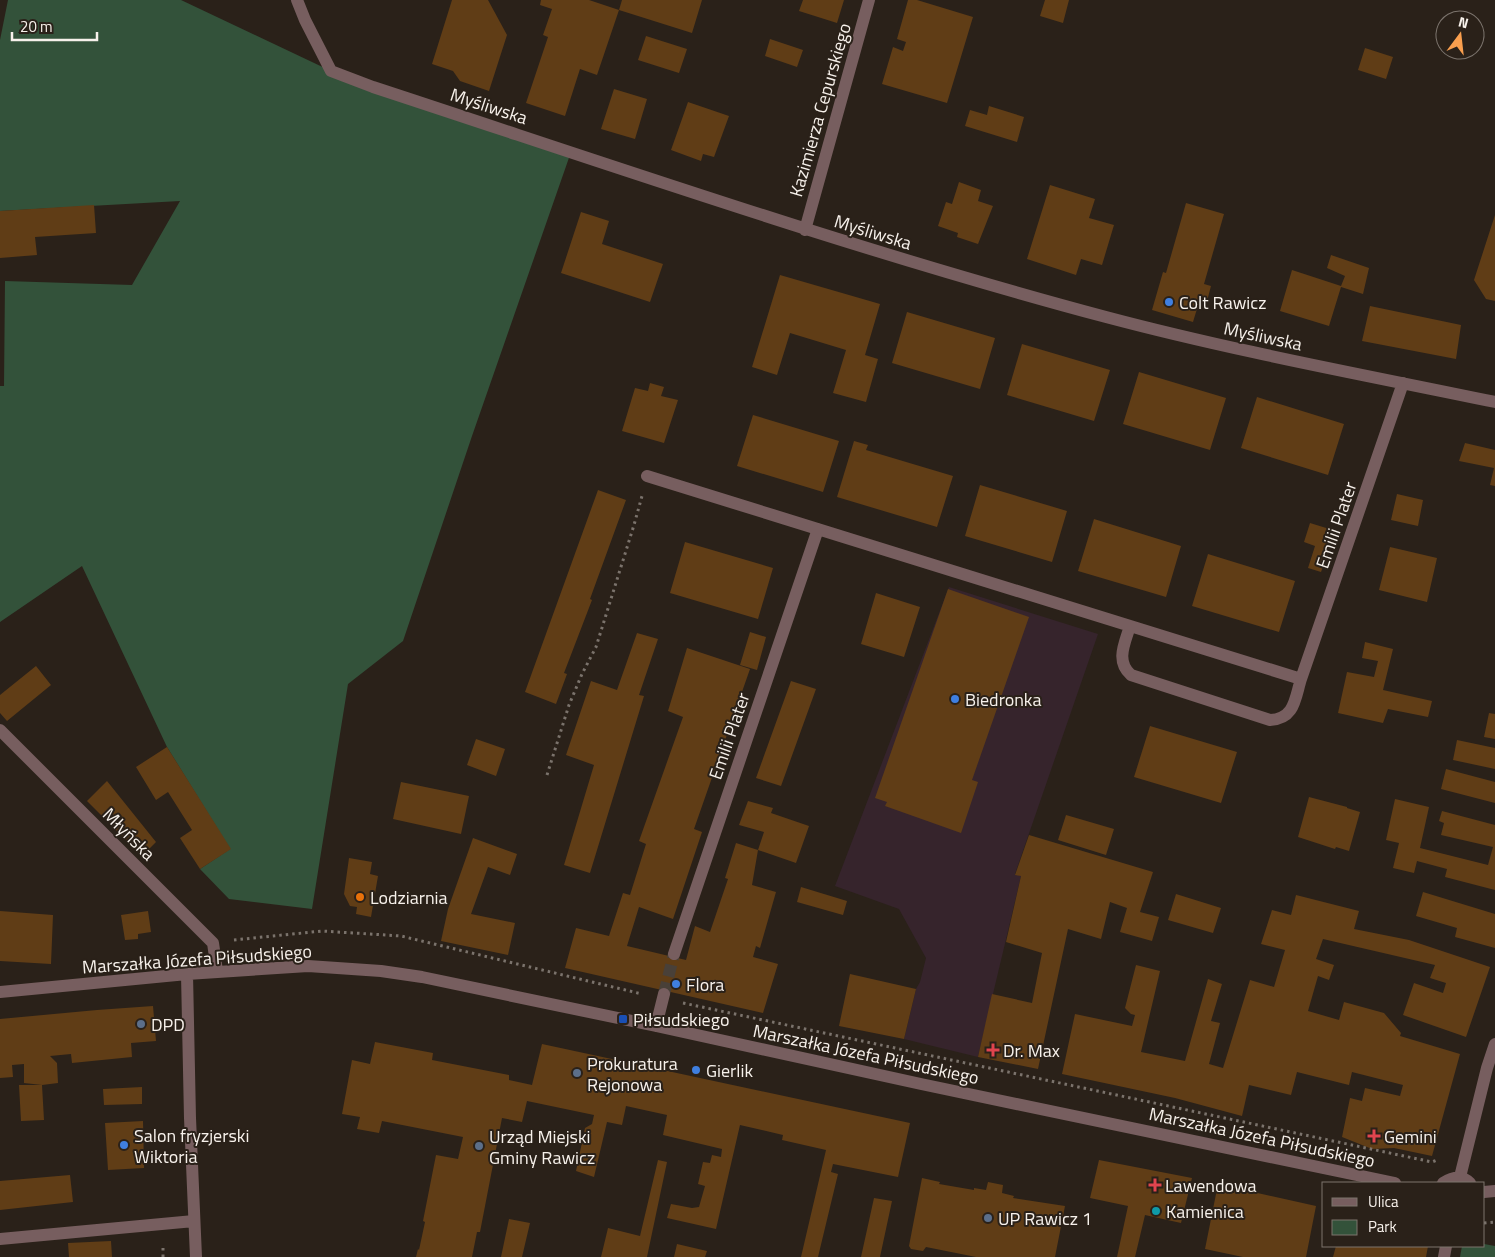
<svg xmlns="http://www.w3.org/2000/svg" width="1495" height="1257" viewBox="0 0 1495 1257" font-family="'Titillium Web',sans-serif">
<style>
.commercial{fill:#36242c}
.green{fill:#33523a}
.building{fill:#603d16}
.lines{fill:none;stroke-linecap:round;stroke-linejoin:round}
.minor-tunnel{stroke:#494038;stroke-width:12;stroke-dasharray:12 6;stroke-linecap:butt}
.path{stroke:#7b736c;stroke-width:3;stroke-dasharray:2.5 4;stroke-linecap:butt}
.minor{stroke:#775e5f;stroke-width:12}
.shop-dot{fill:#3f7fe0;stroke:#2a2119;stroke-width:2}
.food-dot{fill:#e8710a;stroke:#2a2119;stroke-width:2}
.transit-dot{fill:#1a4fb4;stroke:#2a2119;stroke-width:2}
.service-dot{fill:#5c6f8a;stroke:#2a2119;stroke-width:2}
.health-dot{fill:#e0444e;stroke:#2a2119;stroke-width:2}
.culture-dot{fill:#0f9aa8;stroke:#2a2119;stroke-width:2}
.labels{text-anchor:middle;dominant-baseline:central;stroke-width:4;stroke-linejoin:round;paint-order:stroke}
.street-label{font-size:18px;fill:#f7f1eb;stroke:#2a2119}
.poi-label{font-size:18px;fill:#f7f1eb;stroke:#2a2119;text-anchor:start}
</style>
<rect width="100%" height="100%" fill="#2a2119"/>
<path class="commercial" d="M949 587 1098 634 1015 874 1021 876 978 1057 904 1039 916 989 920 982 926 958 899 909 835 886Z"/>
<path class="green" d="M8 0H181L331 71 571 152 472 436 403 641 348 684 312 909 229 899 200 869 230 849 167 747 82 566 0 622V386H4L5 281 132 285 180 201 0 211V40Z
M1484 1244 1495 1246V1257H1460L1462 1246H1484Z"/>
<path class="building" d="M452 0H488L507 35 489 91 460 81 453 71 432 64Z
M541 0H589L619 10 622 0H702L692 33 619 10 597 75 580 69 565 116 526 103 548 37 543 35 552 9 540 5Z
M803 0H844L837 23 799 11Z
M908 0H917L973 17 947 103 882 84 893 47 903 51 906 42 897 39Z
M1045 0H1069L1063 23 1040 16Z
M646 36 687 49 679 73 638 60Z
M770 39 803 50 797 67 765 56Z
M1365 48 1393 57 1386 79 1358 70Z
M614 89 647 99 635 139 601 129Z
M688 102 729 116 714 157 703 154 701 161 671 150Z
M989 106 1024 117 1017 142 965 126 970 110 987 115Z
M959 182 981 190 978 201 993 206 978 244 957 237 958 233 938 226 946 202 952 204Z
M1050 185 1095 199 1089 218 1114 225 1102 265 1081 259 1076 275 1027 259Z
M1186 203 1224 214 1204 284 1211 286 1207 301 1200 299 1193 322 1152 310 1163 272 1166 273Z
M94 205 96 233 35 237 37 255 0 258V211Z
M581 212 609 221 602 244 663 264 650 302 561 273Z
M1495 215V301L1486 299 1474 280Z
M1331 255 1369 268 1363 294 1341 287 1329 326 1280 311 1292 270 1341 286 1345 276 1327 268Z
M780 275 880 304 865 355 878 359 866 402 833 393 846 350 790 333 777 375 752 367Z
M1370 306 1461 325 1456 359 1362 341Z
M907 312 995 338 980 389 892 363Z
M1022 344 1110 370 1094 421 1007 395Z
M1139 372 1226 398 1210 450 1123 424Z
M650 383 664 387 661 396 678 400 664 443 622 431 635 388 648 391Z
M1257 397 1344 424 1328 475 1241 448Z
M753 415 839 441 823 492 737 466Z
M854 441 868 445 866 450 953 476 937 527 837 497Z
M1465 443 1495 450V486L1490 485 1494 468 1459 461Z
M980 485 1067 511 1052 562 965 536Z
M598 490 626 500 590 599 592 600 564 673 567 674 556 704 525 692Z
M1397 494 1423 500 1418 526 1391 520Z
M1094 519 1181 546 1166 597 1078 571Z
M1310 523 1336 531 1321 572 1308 568 1315 546 1304 542Z
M685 542 773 568 758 619 670 593Z
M1390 547 1437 558 1427 602 1379 590Z
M1208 554 1295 581 1279 632 1192 606Z
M948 589 1029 617 972 780 978 782 961 833 885 806 887 802 875 798Z
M876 593 920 607 904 657 861 644Z
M750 632 766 637 757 670 740 665Z
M637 633 658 639 639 695 644 696 590 873 564 865 594 765 566 755 591 681 617 690Z
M1365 642 1393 649 1383 690 1432 701 1428 717 1388 709 1383 723 1338 713 1347 672 1374 677 1378 661 1362 658Z
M687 648 750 669 694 829 702 832 673 919 639 907 627 946 686 960 695 926 710 932 728 879 725 878 736 843 758 850 764 832 739 825 748 801 773 808 771 813 809 826 796 863 758 850 752 885 776 892 760 948 756 946 753 957 778 964 763 1013 565 968 576 928 609 936 623 893 630 895 646 844 639 841 683 717 668 711Z
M36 666 51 685 7 721 0 713V695Z
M791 681 816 689 781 786 756 778Z
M1489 713 1495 714V739L1484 737Z
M1150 726 1237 752 1221 803 1134 777Z
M476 739 505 749 496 776 467 765Z
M1457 740 1495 748V769L1453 760Z
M167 747 231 849 200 869 180 838 192 830 168 792 156 800 136 767Z
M1446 769 1495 782V803L1441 789Z
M107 781 156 842 142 856 87 801Z
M401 782 469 796 461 834 393 819Z
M1309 797 1347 807V808L1360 812 1349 851 1336 847 1335 849 1298 837Z
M1395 799 1429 807 1420 848 1488 865 1493 847 1441 835 1444 823 1439 821 1442 811 1495 825V890L1445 877 1447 869 1417 861 1414 873 1393 868 1399 843 1386 840Z
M1066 815 1114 829 1106 855 1058 840Z
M1029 835 1153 872 1140 912 1159 917 1152 941 1120 932 1127 908 1110 902 1101 939 1068 929 1038 1069 978 1057 992 994 1032 1003 1042 953 1006 942 1021 876 1015 875Z
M473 838 517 854 510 875 488 867 471 914 515 923 508 955 441 941 448 909Z
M349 858 372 862 370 874 378 876 371 917 356 914 357 907 350 906 344 894Z
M801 887 847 901 843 915 797 902Z
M1423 892 1495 914V948L1455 937 1457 928 1416 916Z
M1176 894 1221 908 1213 933 1168 920Z
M1296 895 1359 911 1354 929 1409 940 1490 967 1466 1037 1403 1015 1414 983 1443 993 1446 983 1430 978 1435 965 1323 939 1316 959 1334 965 1329 980 1318 976 1308 1011 1339 1020 1344 1002 1384 1013 1401 1033 1400 1036 1460 1054 1432 1156 1394 1148 1372 1149 1342 1137 1350 1098 1362 1101 1365 1088 1400 1096 1403 1085 1352 1072 1349 1085 1297 1072 1291 1095 1249 1085 1242 1116 1175 1098 1062 1074 1075 1014 1132 1026 1135 1015 1131 1014 1125 1008 1136 965 1160 971 1141 1052 1185 1061 1208 979 1222 984 1211 1021 1220 1023 1209 1064 1223 1068 1250 980 1274 987 1285 950 1261 944 1272 910 1291 915Z
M0 911 53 915 51 964 0 961Z
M148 911 151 932 138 934V939L125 940 121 915Z
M850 974 916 989 904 1039 839 1026Z
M153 1006 156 1041 131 1043 132 1057 72 1063 71 1054 50 1056 57 1063 58 1083 42 1085 24 1083V1064L12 1065 13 1077 0 1078V1019L97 1010Z
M375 1042 433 1053 432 1060 509 1075V1080L532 1085 542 1044 910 1123 898 1177 833 1164 831 1172 838 1174 818 1257H801L826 1150 782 1140 783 1135 740 1125 716 1229 667 1218 671 1204 692 1208 699 1207 705 1186 698 1184 703 1162 710 1163 712 1155 721 1157 722 1149 663 1135 667 1115 626 1106 622 1125 607 1122 594 1177 576 1171 585 1128 592 1124 594 1115 527 1101 522 1122 502 1118 480 1232H477L472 1257H416L418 1249 419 1250 425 1222 423 1221 436 1155 458 1159 463 1137 382 1121 379 1133 357 1129 360 1117 342 1114 352 1060 370 1064Z
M19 1085H42L44 1120 21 1121Z
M142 1087V1104L104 1105 103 1089Z
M143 1121 144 1168 108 1170 105 1123Z
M658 1160 667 1162 647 1257H601L608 1228 640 1236Z
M1099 1160 1192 1178 1181 1223 1145 1215 1135 1257H1117L1128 1206 1090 1198Z
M70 1175 73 1202 0 1210V1181Z
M922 1178 940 1182 939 1184 974 1190V1188L986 1190 988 1182 1003 1185 1002 1193 1014 1196 1013 1198 1065 1206 1055 1257H976L926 1247 923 1251 911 1249 909 1246Z
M1235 1188 1316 1206 1306 1257H1243L1205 1249 1217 1189 1234 1193Z
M874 1198 892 1201 880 1257H861Z
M509 1219 530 1223 522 1257H501Z
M111 1241 112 1257H69L68 1243Z
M677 1244 707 1251 705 1257H674Z
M1336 1246H1428L1426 1257H1333Z"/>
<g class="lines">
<path class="minor-tunnel" d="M664 994 674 954"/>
<path class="path" d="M547 775 569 705 582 674 596 647 634 525 642 496
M234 940 322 931 401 936 642 994
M683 1003 1432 1162 1437 1160
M1484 1223 1495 1222
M163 1257V1245"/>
<path class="minor" d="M297 0 305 20 331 71 373 87C617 167 858 251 1106 317 1234 351 1365 375 1495 402
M805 230 869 0
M647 476 1301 679 1403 383
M1130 626C1125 643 1115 661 1131 675L1270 720C1295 719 1295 698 1301 679
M0 730 213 943 217 971
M674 954 818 529
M187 974 190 1118 196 1257
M0 992 187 974 308 966 381 971 422 977 656 1026 921 1084 1395 1183
M656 1026 664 994
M1460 1177 1487 1068 1495 1044
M1443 1183C1452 1177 1461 1174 1470 1183
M1484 1192 1495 1191
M0 1239 194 1221
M1444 1257 1446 1246"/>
</g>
<g class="shop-dot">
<circle cx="1169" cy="302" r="5"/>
<circle cx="955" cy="699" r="5"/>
<circle cx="676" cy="984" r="5"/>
<circle cx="696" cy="1070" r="5"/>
<circle cx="124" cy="1145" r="5"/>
</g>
<circle class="food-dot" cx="360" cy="897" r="5"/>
<rect class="transit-dot" x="618" y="1014" width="10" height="10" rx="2.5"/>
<g class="service-dot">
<circle cx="141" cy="1024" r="5"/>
<circle cx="577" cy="1073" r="5"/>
<circle cx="479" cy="1146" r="5"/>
<circle cx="988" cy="1218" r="5"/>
</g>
<g class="health-dot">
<path d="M990.5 1042.5h5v5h5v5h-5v5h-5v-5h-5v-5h5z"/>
<path d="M1371.5 1128.5h5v5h5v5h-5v5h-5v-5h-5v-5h5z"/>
<path d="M1152.5 1177.5h5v5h5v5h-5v5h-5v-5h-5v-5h5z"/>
</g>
<circle class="culture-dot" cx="1156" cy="1211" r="5"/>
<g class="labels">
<g class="street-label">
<text transform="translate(489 106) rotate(18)">Myśliwska</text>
<text transform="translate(820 110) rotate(-74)">Kazimierza Cepurskiego</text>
<text transform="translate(873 232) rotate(17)">Myśliwska</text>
<text transform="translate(1263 336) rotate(12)">Myśliwska</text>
<text transform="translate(1336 525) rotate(-71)">Emilii Plater</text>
<text transform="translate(729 736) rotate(-71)">Emilii Plater</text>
<text transform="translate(129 834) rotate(45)">Młyńska</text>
<text transform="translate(197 959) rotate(-4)">Marszałka Józefa Piłsudskiego</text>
<text transform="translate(866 1054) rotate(12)">Marszałka Józefa Piłsudskiego</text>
<text transform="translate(1262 1137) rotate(12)">Marszałka Józefa Piłsudskiego</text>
</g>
<g class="poi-label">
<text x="1179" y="302">Colt Rawicz</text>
<text x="965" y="699">Biedronka</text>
<text x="370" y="897">Lodziarnia</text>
<text x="686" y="984">Flora</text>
<text x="633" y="1019">Piłsudskiego</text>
<text x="151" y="1024">DPD</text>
<text x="1003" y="1050">Dr. Max</text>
<text x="587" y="1063">Prokuratura<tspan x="587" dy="21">Rejonowa</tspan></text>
<text x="706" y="1070">Gierlik</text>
<text x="134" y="1135">Salon fryzjerski<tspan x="134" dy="21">Wiktoria</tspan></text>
<text x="489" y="1136">Urząd Miejski<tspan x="489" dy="21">Gminy Rawicz</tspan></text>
<text x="1384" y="1136">Gemini</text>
<text x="1165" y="1185">Lawendowa</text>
<text x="1166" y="1211">Kamienica</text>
<text x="998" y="1218">UP Rawicz 1</text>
</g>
</g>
<rect x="1322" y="1182" width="162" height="65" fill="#2a2119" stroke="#7c746d"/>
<rect x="1332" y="1198" width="25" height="8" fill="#775e5f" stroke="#7c746d"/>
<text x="1368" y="1207" font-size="15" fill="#f7f1eb">Ulica</text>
<rect x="1332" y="1220" width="25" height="15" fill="#33523a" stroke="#7c746d"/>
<text x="1368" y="1232" font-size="15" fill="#f7f1eb">Park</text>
<g transform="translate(1460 35) rotate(15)"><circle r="24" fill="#2a2119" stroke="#7c746d"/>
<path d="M0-4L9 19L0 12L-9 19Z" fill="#fa9f4e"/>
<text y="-8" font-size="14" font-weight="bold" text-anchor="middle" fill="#f7f1eb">N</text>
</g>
<path d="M12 32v8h85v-8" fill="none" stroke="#f7f1eb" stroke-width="2.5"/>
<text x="20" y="32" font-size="15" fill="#f7f1eb" stroke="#2a2119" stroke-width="4" paint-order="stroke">20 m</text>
</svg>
